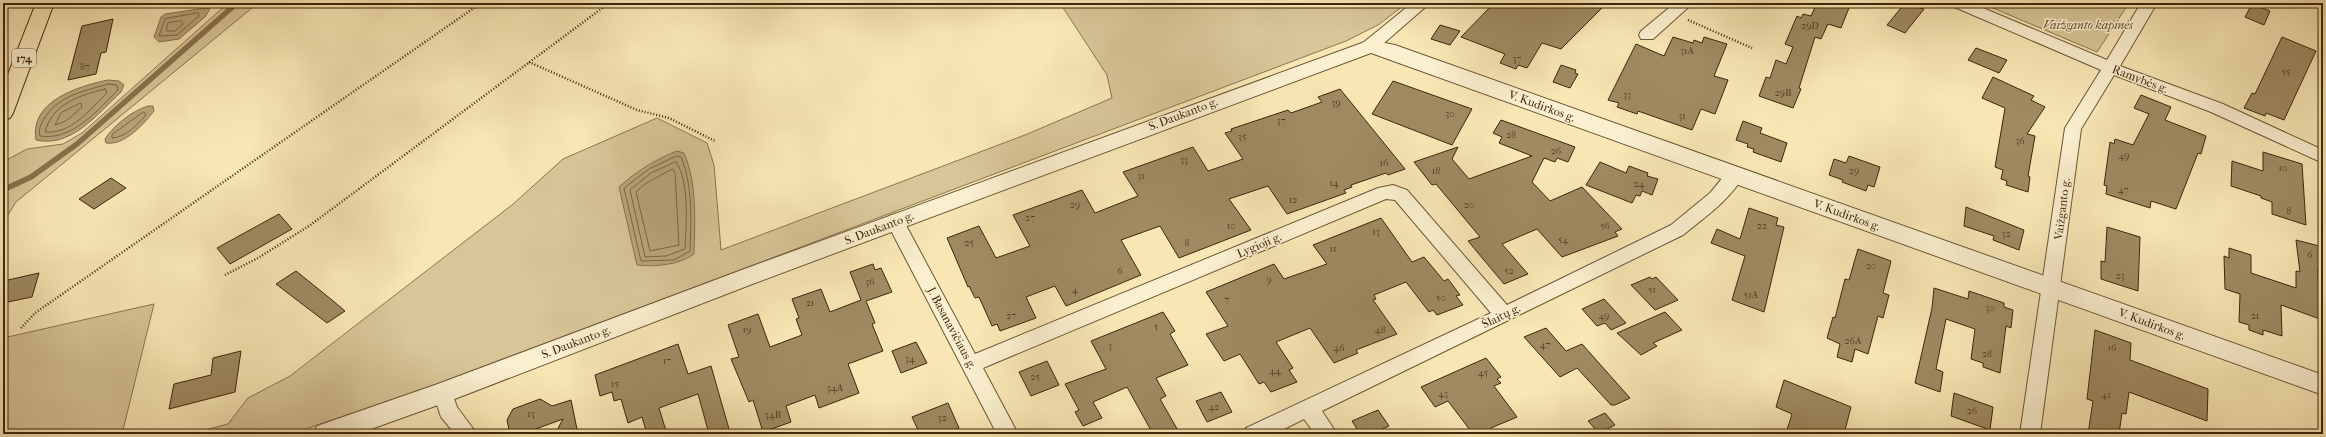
<svg xmlns="http://www.w3.org/2000/svg" width="2326" height="437" viewBox="0 0 2326 437" font-family="'IM FELL French Canon',serif">
<style>
.green{fill:#d8c698;stroke:#8b7650}
.water{fill:#b9a57b;stroke:#88724d}
.lines{fill:none;stroke-linecap:round;stroke-linejoin:round}
.shore{stroke:#7c6542;stroke-width:1}
.stream{stroke:#88724d;stroke-width:5.5}
.building{fill:#9f8a62;stroke:#3e2509}
.minor-casing{stroke:#6c5634;stroke-width:2}
.tertiary-casing{stroke:#6c5634;stroke-width:2}
.primary-casing{stroke:#3e2509;stroke-width:2}
.path{stroke:#3e2509;stroke-width:2.5;stroke-dasharray:1 2;stroke-linecap:butt}
.minor{fill:#faefcf;fill-rule:evenodd}
.tertiary{fill:#faefcf;fill-rule:evenodd}
.primary{fill:#f8e7b5;fill-rule:evenodd}
.labels{text-anchor:middle;dominant-baseline:central;stroke-width:3;stroke-linejoin:round;paint-order:stroke}
.number-label{font-size:10px;fill:#563e1f}
.shield{fill:#faefcf;stroke:#766244;stroke-width:1}
.shield-label{font-size:11px;font-weight:bold;fill:#3e2509}
.park-label{font-size:12px;font-style:italic;fill:#644d2d;stroke:#faefcf}
.street-label{font-size:12px;fill:#3e2509;stroke:#faefcf}
</style>
<rect width="100%" height="100%" fill="#f8e7b5"/>
<filter id="stains"><feTurbulence type="fractalNoise" baseFrequency=".005" numOctaves="4"/><feColorMatrix values="0 0 0 0 .2 0 0 0 0 .09 0 0 0 0 .02 0 0 0 .5 -.17"/></filter>
<radialGradient id="worn" r=".72"><stop offset=".6" stop-color="#630" stop-opacity="0"/><stop offset="1" stop-color="#630" stop-opacity=".3"/></radialGradient>
<path class="green" d="M228 3H258L16 202 3 223V162L27 149 63 144 82 133Z
M1060 3H1407L1378 25 1346 41 444 382 294 433 189 434 228 424 248 398 290 376 512 205 563 159 657 118 707 143 714 165 721 250 1025 135 1112 98 1107 75Z
M1981 3H2129L2097 52Z
M154 304 122 434H3V338Z"/>
<path class="water" d="M206 8 210 9 205 17 179 39 159 42 154 37 161 17 165 14Z
M108 80 119 81 124 85 121 92C97 114 72 148 36 140 29 101 79 86 108 80Z
M148 106H153L154 111C144 124 124 146 106 143L105 139C114 125 132 111 148 106Z
M677 151 684 153C697 183 695 221 694 254 678 265 657 267 637 265L619 187C637 171 654 160 677 151Z"/>
<g class="lines">
<path class="shore" d="M198 13 199 16 177 35 159 36 165 19Z
M181 21 183 24 175 31H166L168 23Z
M108 84 117 85 118 90C97 111 72 141 40 136 38 128 42 122 46 116 60 95 85 91 108 84Z
M105 89 107 93C89 110 72 134 45 132 52 104 80 95 105 89Z
M81 103 82 107 66 121 55 125 61 113Z
M144 112 146 115C137 125 126 137 112 138V135Z
M677 156 681 157C693 187 691 219 690 251L674 260 641 261 624 188 649 169Z
M676 162C690 181 686 226 685 249L666 256 645 257 630 190 651 173Z
M673 169 675 172 679 245 650 251 636 192 645 184Z"/>
<path class="stream" d="M5 189 31 177 77 144 237 3"/>
</g>
<path class="building" d="M1494 3H1607L1561 49 1542 43 1527 68 1518 65 1516 69 1500 63 1505 54 1461 37Z
M1817 3H1851L1841 28 1828 24 1821 39 1815 37 1799 88 1801 89 1793 108 1759 96 1766 77 1770 78 1776 60 1786 64 1793 47 1785 44 1797 16 1801 18 1803 14 1811 16Z
M1905 3 1924 9 1905 33 1887 25Z
M2252 4 2270 11 2264 25 2245 17Z
M113 19 106 52 101 53 96 74 68 80 82 26Z
M1440 25 1460 31 1450 45 1431 39Z
M1673 37 1693 43 1694 40 1702 43 1704 37 1727 44 1714 76 1728 80 1715 114 1701 109 1692 130 1638 111 1637 114 1617 107 1619 103 1608 100 1636 44 1664 56Z
M2282 37 2316 51 2284 120 2266 113 2265 116 2244 108 2252 93 2255 94Z
M1976 48 2007 60 1999 73 1968 60Z
M1561 65 1576 70 1575 73 1578 74 1570 88 1553 82Z
M1993 77 2034 96 2031 100 2045 107 2027 134 2035 136 2028 176 2030 177 2028 192 2006 185 2007 181 2001 179 2003 170 1995 167 2005 108 1982 98Z
M1393 81 1472 109 1452 145 1372 114Z
M1340 89 1405 169 1388 175 1386 173 1351 185 1352 187 1344 190 1346 193 1287 214 1268 186 1229 199 1251 230 1179 258 1160 226 1121 240 1141 275 1066 306 1055 286 1026 297 1036 318 1000 331 997 324 992 326 979 297 975 298 969 286 968 287 947 238 979 226 996 258 1030 246 1013 215 1082 190 1095 213 1138 196 1123 172 1193 147 1208 171 1243 159 1225 133 1232 131 1231 129 1288 110 1291 113 1322 102 1318 97Z
M2141 95 2171 107 2165 120 2206 136 2201 154 2198 153 2176 209 2151 201 2150 208 2106 194 2107 186 2104 185 2110 142 2114 144 2115 139 2133 145 2149 114 2134 108Z
M1501 120 1575 147 1568 162 1557 158 1555 162 1544 158 1532 182 1550 201 1582 187 1622 229 1615 232 1618 236 1562 257 1537 229 1502 244 1528 274 1504 284 1468 241 1480 237 1436 184 1432 185 1414 162 1458 147 1452 159 1469 179 1532 156 1499 143 1502 137 1493 133Z
M1743 121 1762 128 1760 133 1787 143 1781 162 1753 152 1754 149 1747 147 1748 144 1736 140Z
M2263 152 2302 164 2306 225 2272 214V202L2261 198V196L2231 186 2232 161 2263 171Z
M1849 156 1880 167 1874 187 1868 185 1866 191 1842 182 1843 180 1829 175 1834 159 1846 163Z
M1600 162 1626 173 1629 166 1648 173 1647 176 1658 179 1652 195 1642 191 1640 196 1636 195 1632 203 1586 185Z
M111 178 126 188 94 209 79 199Z
M1966 207 2024 230 2019 250 1993 240 1994 236 1964 226Z
M1749 208 1778 218 1776 225 1784 227 1764 312 1732 300 1745 256 1711 243 1717 229 1740 239Z
M279 214 292 229 230 264 217 248Z
M1381 218 1412 262 1424 257 1444 281 1448 279 1460 295 1456 296 1463 305 1437 315 1433 310 1429 312 1406 282 1374 295 1376 299 1373 300 1397 334 1356 350 1358 353 1334 363 1310 328 1276 342 1293 368 1289 370 1297 382 1271 392 1264 382 1259 384 1240 354 1224 361 1206 334 1228 326 1206 292 1274 264 1284 279 1327 264 1313 245Z
M2107 227 2140 237 2138 291 2101 279V261L2105 262Z
M2296 240 2323 247V271L2318 269 2320 319 2281 305 2282 336 2263 330V335L2249 330V325L2239 322 2240 294 2225 289 2224 256 2229 258V248L2251 255V273L2296 288V271L2300 272Z
M1858 249 1891 261 1883 293 1889 295 1883 318 1878 316 1868 354 1855 349 1852 362 1837 357 1840 344 1827 338 1833 317 1835 318 1845 279 1849 280Z
M873 264 875 270 881 268 892 292 866 301 875 323 872 324 883 351 848 364 859 393 819 408 815 395 786 406 791 422 763 432 753 400 749 402 731 359 739 357 728 325 758 314 770 347 802 335 796 319 799 318 792 299 821 289 830 312 861 300 850 272Z
M296 271 332 300 345 311 327 323 276 284Z
M39 273 32 297 3 303V295L8 280Z
M1650 277 1652 279 1656 277 1678 300 1655 310 1631 285Z
M1934 288 1968 299 1969 291 2004 303V307L2013 310 2011 328 2006 326 2000 373 1983 367V363L1971 359 1975 329 1946 319 1936 369 1943 372 1940 392 1915 383 1932 308Z
M1604 299 1626 323 1611 330 1605 323 1597 326 1582 309Z
M1163 312 1175 331 1170 334 1188 365 1156 378 1166 396 1160 399 1180 434H1153L1127 387 1093 402 1102 418 1083 426 1075 412 1079 410 1065 384 1106 369 1091 341Z
M1665 312 1682 330 1653 343 1657 346 1641 355 1617 333Z
M1546 328 1566 351 1582 344 1630 398 1615 405H1611L1577 368 1560 377 1524 337Z
M2095 330 2131 343 2130 360 2208 389 2207 421 2129 392 2126 414 2122 413 2119 434H2088L2093 401 2087 399Z
M916 342 927 363 901 373 892 351Z
M678 344 688 374 711 366 729 429 716 434H709L698 394 659 408 667 434H647L642 417 628 423 621 399 614 401 612 392 600 396 595 375Z
M241 351 235 392 169 409 174 384 211 375 213 358Z
M1486 358 1501 377 1497 379 1501 383 1494 386 1517 417 1491 428 1496 434H1473L1448 401 1435 407 1421 387Z
M1047 361 1059 385 1031 396 1019 372Z
M1784 380 1851 407 1844 434H1797L1787 430 1792 414 1776 407Z
M1221 392 1232 412 1207 422 1196 401Z
M1954 393 1993 407 1990 430 1951 416Z
M540 399 552 406 571 400 578 434H555L563 419 522 434H510L507 420 513 409Z
M948 403 959 428 945 434H920L912 417Z
M1378 410 1389 426 1371 434H1360L1352 421Z
M1605 413 1615 425 1599 433 1588 421Z"/>
<g class="lines">
<defs>
<path id="minor" d="M1412 3H1430L1376 50H1364L1362 46 1364 42Z
M1675 3H1693L1653 39H1641L1639 35 1641 31Z
M1949 3H1971L2107 60 2141 3H2157L2120 66 2223 104 2323 150V163L2211 112 2114 75 2081 129 2040 434H2020L2065 128 2101 70 1952 6Z
M1735 169 1741 170 1744 175C1730 200 1705 217 1683 235L1322 411 1337 434H1315L1304 419 1274 434H1243L1246 428 1491 313 1395 200 1386 199 983 368 1018 434H997L886 221 889 216 895 214 901 216 975 354 1378 188 1393 185 1407 190 1507 305 1671 225 1710 193 1729 170Z
M443 384 450 387 457 407 477 434H455L441 417 433 393 436 387Z"/>
<path id="tertiary" d="M1370 40 1395 45 2323 375V395L1371 53 755 283 452 400 357 434H313L317 426 435 385 739 271Z"/>
<path id="primary" d="M36 3H54L13 113 10 118 3 120V87Z"/>
</defs>
<use href="#minor" class="minor-casing"/>
<use href="#tertiary" class="tertiary-casing"/>
<use href="#primary" class="primary-casing"/>
<path class="path" d="M1688 20 1752 48
M529 62 637 110 669 118 715 141
M3 187H5L3 192
M225 275 258 258 309 226 609 3
M21 328 35 313 481 3"/>
<use href="#minor" class="minor"/>
<use href="#tertiary" class="tertiary"/>
<use href="#primary" class="primary"/>
</g>
<g class="labels">
<g class="number-label">
<text x="1810" y="26">29D</text>
<text x="1687" y="51">31A</text>
<text x="1517" y="59">37</text>
<text x="85" y="67">87</text>
<text x="2286" y="72">55</text>
<text x="1783" y="93">29B</text>
<text x="1627" y="95">33</text>
<text x="1336" y="103">39</text>
<text x="1450" y="114">30</text>
<text x="1682" y="116">31</text>
<text x="1281" y="121">37</text>
<text x="1511" y="135">28</text>
<text x="1242" y="137">35</text>
<text x="2020" y="141">36</text>
<text x="1556" y="151">26</text>
<text x="2124" y="156">49</text>
<text x="1184" y="160">33</text>
<text x="1384" y="163">16</text>
<text x="2283" y="168">10</text>
<text x="1436" y="171">18</text>
<text x="1854" y="171">29</text>
<text x="1141" y="176">31</text>
<text x="1334" y="183">14</text>
<text x="1639" y="184">24</text>
<text x="2123" y="190">47</text>
<text x="1293" y="200">12</text>
<text x="1075" y="205">29</text>
<text x="1469" y="205">20</text>
<text x="2289" y="211">8</text>
<text x="1030" y="218">27</text>
<text x="1231" y="226">10</text>
<text x="1605" y="226">56</text>
<text x="1762" y="226">22</text>
<text x="1376" y="232">13</text>
<text x="2006" y="234">32</text>
<text x="1563" y="240">54</text>
<text x="969" y="243">25</text>
<text x="1187" y="243">8</text>
<text x="1333" y="249">11</text>
<text x="2310" y="255">6</text>
<text x="1871" y="266">20</text>
<text x="1120" y="271">6</text>
<text x="1509" y="271">52</text>
<text x="2120" y="276">23</text>
<text x="1269" y="280">9</text>
<text x="870" y="282">36</text>
<text x="1075" y="290">4</text>
<text x="1652" y="290">51</text>
<text x="1751" y="295">51A</text>
<text x="1441" y="298">50</text>
<text x="1227" y="300">7</text>
<text x="810" y="303">21</text>
<text x="1990" y="308">30</text>
<text x="1011" y="316">27</text>
<text x="1604" y="316">49</text>
<text x="2255" y="316">21</text>
<text x="1156" y="327">5</text>
<text x="747" y="330">19</text>
<text x="1380" y="330">48</text>
<text x="1853" y="341">26A</text>
<text x="1545" y="345">47</text>
<text x="1110" y="346">3</text>
<text x="1339" y="348">46</text>
<text x="2112" y="348">16</text>
<text x="1987" y="354">28</text>
<text x="910" y="359">34</text>
<text x="667" y="361">17</text>
<text x="1275" y="371">44</text>
<text x="1483" y="373">45</text>
<text x="1035" y="377">25</text>
<text x="615" y="384">15</text>
<text x="835" y="388">34A</text>
<text x="1443" y="394">43</text>
<text x="2106" y="395">41</text>
<text x="1214" y="407">42</text>
<text x="1972" y="411">26</text>
<text x="531" y="414">13</text>
<text x="773" y="415">34B</text>
<text x="942" y="418">32</text>
</g>
<rect class="shield" x="12" y="49" width="24" height="18" rx="3"/>
<g class="shield-label">
<text x="24" y="58">174</text>
</g>
<g class="park-label">
<text x="2088" y="25">Vaižganto kapinės</text>
</g>
<g class="street-label">
<text transform="translate(2140 79) rotate(21)">Ramybės g.</text>
<text transform="translate(1542 106) rotate(20)">V. Kudirkos g.</text>
<text transform="translate(1183 114) rotate(-21)">S. Daukanto g.</text>
<text transform="translate(2062 209) rotate(-83)">Vaižganto g.</text>
<text transform="translate(1847 215) rotate(20)">V. Kudirkos g.</text>
<text transform="translate(879 228) rotate(-21)">S. Daukanto g.</text>
<text transform="translate(1259 245) rotate(-23)">Lygioji g.</text>
<text transform="translate(1501 316) rotate(-26)">Šlaitų g.</text>
<text transform="translate(2152 324) rotate(20)">V. Kudirkos g.</text>
<text transform="translate(952 328) rotate(62)">J. Basanavičiaus g.</text>
<text transform="translate(576 342) rotate(-21)">S. Daukanto g.</text>
</g>
</g>
<rect width="2326" height="437" fill="none" stroke="#f8e7b5" stroke-width="16"/>
<rect x="4" y="4" width="2318" height="429" fill="none" stroke="#3e2509" stroke-width="2"/>
<rect x="8" y="8" width="2310" height="421" fill="none" stroke="#3e2509"/>
<rect width="100%" height="100%" filter="url(#stains)"/>
<rect width="100%" height="100%" fill="url(#worn)"/>
</svg>
